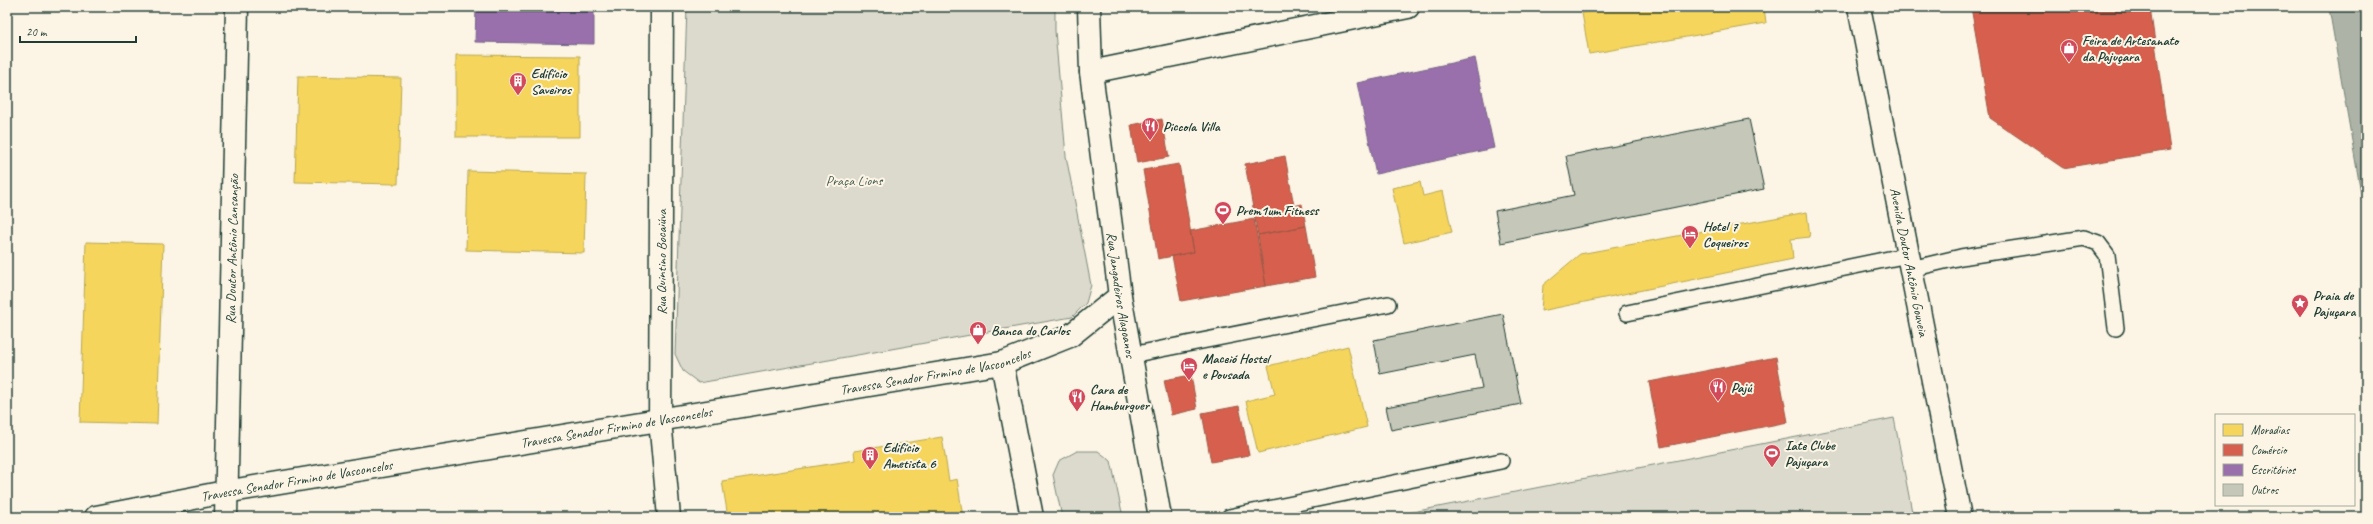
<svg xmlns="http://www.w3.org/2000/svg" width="2373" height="524" viewBox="0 0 2373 524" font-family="Caveat,sans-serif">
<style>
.green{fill:#dcdacc;stroke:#7e8c80}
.water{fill:#aeb3a7;stroke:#758479}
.homes{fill:#f6d55c;stroke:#b6a750}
.shops{fill:#d6604d;stroke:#9f5646}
.offices{fill:#9970ab;stroke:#746187}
.building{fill:#c5c7b9;stroke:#1f3d34}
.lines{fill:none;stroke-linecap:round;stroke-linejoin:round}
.lane-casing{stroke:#1f3d34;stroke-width:18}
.street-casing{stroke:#1f3d34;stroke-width:25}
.secondary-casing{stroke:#1f3d34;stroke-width:25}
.primary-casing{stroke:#1f3d34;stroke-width:25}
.lane{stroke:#fcf5e5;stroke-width:15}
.street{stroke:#fcf5e5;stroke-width:22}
.secondary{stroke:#fcf5e5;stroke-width:22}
.primary{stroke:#fcf5e5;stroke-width:22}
.labels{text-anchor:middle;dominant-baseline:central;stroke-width:4;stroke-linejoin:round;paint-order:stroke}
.poi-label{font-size:14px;font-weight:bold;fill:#1f3d34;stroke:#fcf5e5;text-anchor:start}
.park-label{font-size:14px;fill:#455c52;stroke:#fcf5e5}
.street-label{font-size:14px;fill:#1f3d34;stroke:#fcf5e5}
</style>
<rect width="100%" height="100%" fill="#fcf5e5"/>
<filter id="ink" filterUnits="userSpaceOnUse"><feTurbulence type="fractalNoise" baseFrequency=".025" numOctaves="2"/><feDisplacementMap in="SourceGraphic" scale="8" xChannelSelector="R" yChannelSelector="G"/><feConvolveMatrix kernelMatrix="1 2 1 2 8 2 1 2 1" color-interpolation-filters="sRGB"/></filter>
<g filter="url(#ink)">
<path class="green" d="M687 7H1055V31L1066 156 1091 285 1086 303 1072 317 699 383 683 371 675 354Z
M1894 418 1913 517H1387Z
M7 439 12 516 7 517Z
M1077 451H1098L1111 461 1123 517H1062L1053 475 1059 461Z"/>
<path class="water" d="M2329 7H2366V222L2329 8Z"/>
<path class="homes" d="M1614 7H1764L1766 23 1589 54 1582 13Z
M456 55 580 56V137H456Z
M298 76 401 78 398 184 295 182Z
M468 171 586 174 584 253 466 250Z
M1420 182 1423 196 1443 191 1452 232 1404 243 1392 188Z
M1807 212 1810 237 1791 239 1793 259 1541 311 1543 285 1580 254Z
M86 242 163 244 157 424 80 422Z
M1348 346 1367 427 1258 453 1246 401 1275 394 1268 366Z
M942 437 949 481 957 479 963 517H728L722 481 855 460 854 451Z"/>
<path class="shops" d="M1971 7H2150L2170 150 2063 168 1990 118Z
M1162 119 1169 157 1137 163 1131 125Z
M1285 156 1294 206 1302 204 1306 226 1258 235 1245 164Z
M1179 164 1194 252 1158 259 1143 170Z
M1254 219 1266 286 1181 301 1172 256 1194 252 1190 231Z
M1306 226 1315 277 1266 286 1258 235Z
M1776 357 1788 422 1661 447 1649 382Z
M1191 375 1197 409 1171 415 1164 380Z
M7 391H11L9 436H7Z
M1239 406 1249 455 1211 462 1202 413Z"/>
<path class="offices" d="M476 7H594V44L475 42Z
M1475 58 1494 148 1376 174 1357 83Z"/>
<path class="building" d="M1749 119 1764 189 1501 243 1495 211 1574 195 1566 156Z
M1503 314 1521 404 1391 430 1386 407 1482 388 1475 355 1380 374 1374 340Z"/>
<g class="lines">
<defs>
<path id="lane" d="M1911 269 1961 257 2084 238 2098 243 2107 255 2116 328
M1627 313 1908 255
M1131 355 1388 304
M1229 517 1501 461"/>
<g id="street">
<path d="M1091 72 1408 7"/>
<path d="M1002 363 1032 517"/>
<path id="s1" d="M226 517 237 7"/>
</g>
<g id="secondary">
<path d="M662 7 660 420 669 517"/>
<path id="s2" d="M1089 7 1091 72 1120 296 1160 517"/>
<path id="s3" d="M96 517 225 492 1002 363 1070 336 1120 296"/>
</g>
<g id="primary">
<path id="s4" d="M1859 7 1960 517"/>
</g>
</defs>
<use href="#lane" class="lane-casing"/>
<use href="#street" class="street-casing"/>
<use href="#secondary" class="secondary-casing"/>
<use href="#primary" class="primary-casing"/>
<use href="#lane" class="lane"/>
<use href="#street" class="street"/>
<use href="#secondary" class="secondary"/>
<use href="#primary" class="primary"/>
</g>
</g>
<defs>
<symbol id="shop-pin" viewBox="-11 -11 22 30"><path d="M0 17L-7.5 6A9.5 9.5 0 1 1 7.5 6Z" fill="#d1495b" stroke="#fcf5e5"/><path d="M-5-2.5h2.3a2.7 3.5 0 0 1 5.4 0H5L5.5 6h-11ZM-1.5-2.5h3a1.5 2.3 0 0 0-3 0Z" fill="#fff"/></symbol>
<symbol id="building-pin" viewBox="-11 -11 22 30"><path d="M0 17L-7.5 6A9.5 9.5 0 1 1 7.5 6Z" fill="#d1495b" stroke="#fcf5e5"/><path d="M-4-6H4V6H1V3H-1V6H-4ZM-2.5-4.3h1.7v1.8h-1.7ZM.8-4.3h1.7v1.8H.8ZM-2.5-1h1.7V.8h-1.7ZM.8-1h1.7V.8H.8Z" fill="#fff"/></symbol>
<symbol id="restaurant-pin" viewBox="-11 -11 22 30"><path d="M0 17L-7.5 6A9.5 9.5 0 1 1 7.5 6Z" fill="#d1495b" stroke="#fcf5e5"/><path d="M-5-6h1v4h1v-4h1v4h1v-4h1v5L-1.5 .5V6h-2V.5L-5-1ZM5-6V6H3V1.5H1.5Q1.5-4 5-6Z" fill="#fff"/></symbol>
<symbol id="stadium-pin" viewBox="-11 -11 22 30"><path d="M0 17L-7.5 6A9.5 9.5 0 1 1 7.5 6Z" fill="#d1495b" stroke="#fcf5e5"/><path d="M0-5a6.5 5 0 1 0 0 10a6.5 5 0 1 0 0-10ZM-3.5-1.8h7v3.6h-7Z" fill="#fff"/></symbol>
<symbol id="hotel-pin" viewBox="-11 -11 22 30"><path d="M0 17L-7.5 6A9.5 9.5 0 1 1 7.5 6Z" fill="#d1495b" stroke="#fcf5e5"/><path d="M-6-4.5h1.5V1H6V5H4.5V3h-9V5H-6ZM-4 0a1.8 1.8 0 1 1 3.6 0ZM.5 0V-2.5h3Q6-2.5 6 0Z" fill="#fff"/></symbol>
<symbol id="sight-pin" viewBox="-11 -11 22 30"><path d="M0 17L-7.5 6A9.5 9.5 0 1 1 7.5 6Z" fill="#d1495b" stroke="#fcf5e5"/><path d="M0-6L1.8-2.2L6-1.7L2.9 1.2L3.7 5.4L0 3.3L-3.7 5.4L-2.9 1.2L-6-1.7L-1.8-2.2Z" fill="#fff"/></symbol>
</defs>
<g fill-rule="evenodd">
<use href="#shop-pin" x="2059" y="38" width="20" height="27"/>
<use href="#building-pin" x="508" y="71" width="20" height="27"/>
<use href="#restaurant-pin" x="1140" y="116" width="20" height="27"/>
<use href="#stadium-pin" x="1213" y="200" width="20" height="27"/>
<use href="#hotel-pin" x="1680" y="224" width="20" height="27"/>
<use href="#sight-pin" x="2290" y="293" width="20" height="27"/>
<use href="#shop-pin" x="968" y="320" width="20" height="27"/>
<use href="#hotel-pin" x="1179" y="356" width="20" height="27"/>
<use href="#restaurant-pin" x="1708" y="377" width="20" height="27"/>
<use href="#restaurant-pin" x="1067" y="387" width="20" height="27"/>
<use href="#stadium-pin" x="1762" y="443" width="20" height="27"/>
<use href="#building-pin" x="860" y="445" width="20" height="27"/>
</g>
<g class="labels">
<g class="poi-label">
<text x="2082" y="40">Feira de Artesanato<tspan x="2082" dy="16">da Pajuçara</tspan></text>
<text x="531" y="73">Edifício<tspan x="531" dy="16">Saveiros</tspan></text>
<text x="1163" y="126">Piccola Villa</text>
<text x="1236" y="210">Prem1um Fitness</text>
<text x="1703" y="226">Hotel 7<tspan x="1703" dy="16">Coqueiros</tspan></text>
<text x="2313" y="295">Praia de<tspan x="2313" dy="16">Pajuçara</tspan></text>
<text x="991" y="330">Banca do Carlos</text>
<text x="1202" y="358">Maceió Hostel<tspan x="1202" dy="16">e Pousada</tspan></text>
<text x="1731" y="387">Pajú</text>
<text x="1090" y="389">Cara de<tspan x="1090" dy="16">Hamburguer</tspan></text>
<text x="1785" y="445">Iate Clube<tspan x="1785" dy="16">Pajuçara</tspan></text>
<text x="883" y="447">Edifício<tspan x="883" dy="16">Ametista 6</tspan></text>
</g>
<g class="park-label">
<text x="854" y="180">Praça Lions</text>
</g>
<g class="street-label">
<text stroke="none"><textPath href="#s1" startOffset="268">Rua Doutor Antônio Cansanção</textPath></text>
<text transform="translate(661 262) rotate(-90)">Rua Quintino Bocaiúva</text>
<text stroke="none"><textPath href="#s4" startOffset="260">Avenida Doutor Antônio Gouveia</textPath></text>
<text stroke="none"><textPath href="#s2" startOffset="290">Rua Jangadeiros Alagoanos</textPath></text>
<text stroke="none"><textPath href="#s3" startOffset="852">Travessa Senador Firmino de Vasconcelos</textPath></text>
<text stroke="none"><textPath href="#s3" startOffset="528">Travessa Senador Firmino de Vasconcelos</textPath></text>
<text stroke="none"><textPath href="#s3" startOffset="204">Travessa Senador Firmino de Vasconcelos</textPath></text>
</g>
</g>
<rect width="2373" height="524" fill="none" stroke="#fcf5e5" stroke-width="24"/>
<rect x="12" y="12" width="2349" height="500" fill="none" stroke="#1f3d34" stroke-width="1.5" filter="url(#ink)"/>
<rect x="2215" y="414" width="140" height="92" fill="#fcf5e5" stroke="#a4ab9e"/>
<rect x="2223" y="424" width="20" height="12" fill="#f6d55c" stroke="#a4ab9e"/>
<text x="2251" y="434" font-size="12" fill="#1f3d34">Moradias</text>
<rect x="2223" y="444" width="20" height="12" fill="#d6604d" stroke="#a4ab9e"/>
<text x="2251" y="454" font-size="12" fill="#1f3d34">Comércio</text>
<rect x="2223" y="464" width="20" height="12" fill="#9970ab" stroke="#a4ab9e"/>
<text x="2251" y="474" font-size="12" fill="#1f3d34">Escritórios</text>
<rect x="2223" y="484" width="20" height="12" fill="#c5c7b9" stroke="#a4ab9e"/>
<text x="2251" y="494" font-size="12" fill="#1f3d34">Outros</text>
<path d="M20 36v6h116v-6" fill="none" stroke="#1f3d34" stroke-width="2"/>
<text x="26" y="36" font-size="12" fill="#1f3d34" stroke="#fcf5e5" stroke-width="3" paint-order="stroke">20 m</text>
</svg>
